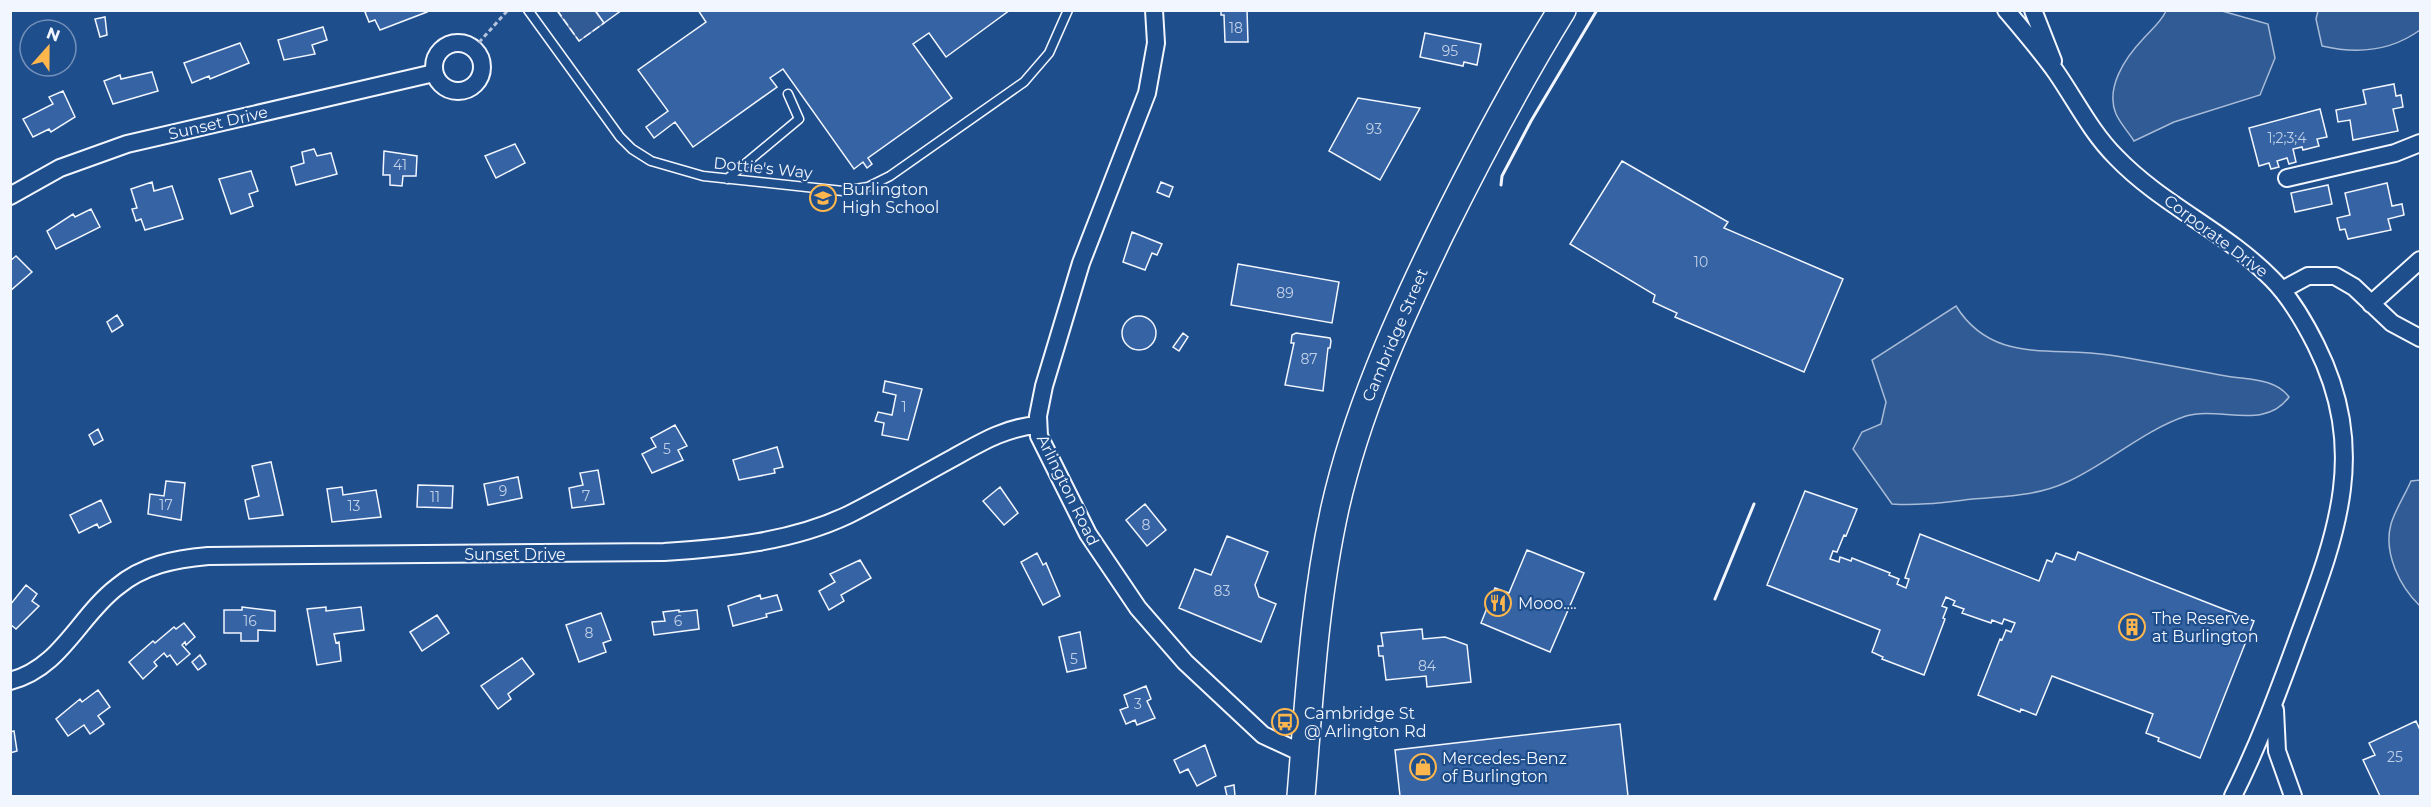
<svg xmlns="http://www.w3.org/2000/svg" width="2431" height="807" viewBox="0 0 2431 807" font-family="Montserrat,sans-serif">
<style>
.green{fill:#305b95;stroke:#a8bbd7;stroke-width:1.5}
.building{fill:#3563a3;stroke:#f2f6ff;stroke-width:1.5}
.lines{fill:none;stroke-linecap:round;stroke-linejoin:round}
.service-casing{stroke:#f2f6ff;stroke-width:11}
.minor-casing{stroke:#f2f6ff;stroke-width:20}
.primary-casing{stroke:#f2f6ff;stroke-width:30}
.path{stroke:#b3c4dc;stroke-width:3;stroke-dasharray:4.5 3;stroke-linecap:butt}
.service{stroke:#1f4e8c;stroke-width:8}
.minor{stroke:#1f4e8c;stroke-width:16}
.primary{stroke:#1f4e8c;stroke-width:27}
.fence{stroke:#f2f6ff;stroke-width:1.5;stroke-dasharray:8 3;stroke-linecap:butt}
.wall{stroke:#f2f6ff;stroke-width:3}
.labels{text-anchor:middle;dominant-baseline:central;stroke-width:4.5;stroke-linejoin:round;paint-order:stroke}
.number-label{font-size:14px;fill:#c3d1e8}
.street-label{font-size:16px;fill:#f2f6ff;stroke:#1f4e8c}
.poi-label{font-size:16px;fill:#f2f6ff;stroke:#1f4e8c;text-anchor:start}
</style>
<rect width="100%" height="100%" fill="#1f4e8c"/>
<path class="green" d="M557 11H595L604 23 579 41Z
M2166 11H2222L2268 24 2275 58 2260 95 2174 122 2134 141C2129 133 2120 123 2116 114 2105 88 2125 58 2143 39 2151 30 2161 22 2166 11Z
M2318 11H2420V30C2391 51 2356 54 2322 46L2316 19Z
M1956 306C1993 365 2052 346 2109 355 2148 361 2187 369 2226 376 2248 380 2275 378 2289 397 2265 431 2219 406 2186 416 2144 430 2107 464 2067 482 2037 496 2006 496 1973 499 1946 502 1920 506 1892 504L1853 449 1862 432 1881 424 1886 402 1872 360Z
M2420 480V606C2400 587 2383 553 2391 524 2395 510 2405 495 2411 481Z"/>
<path class="building" d="M369 10H426L427 12 380 30 375 20 369 22 365 12Z
M595 10H622L604 23Z
M698 10H1010L946 57 929 33 913 44 952 98 868 158 872 164 867 168 863 162 854 169 783 69 770 78 777 87 693 147 675 122 654 138 646 127 668 111 638 70 706 22Z
M1221 10H1247L1248 42H1225L1224 15H1221Z
M105 17 107 35 100 37 95 19Z
M323 27 327 40 312 45 315 54 284 60 278 40Z
M1425 33 1481 44 1477 65 1464 62 1463 66 1420 57Z
M240 43 249 63 210 79 209 76 192 83 184 63Z
M152 72 158 91 113 104 104 81 120 75 121 79Z
M2394 84 2396 96 2401 95 2403 107 2393 109 2398 131 2353 140 2350 120 2338 122 2336 110 2366 104 2363 90Z
M63 91 75 117 51 132 49 129 33 137 23 119 53 104 49 97Z
M1358 98 1420 108 1380 180 1329 151Z
M2320 109 2327 137 2317 139 2319 146 2303 150 2302 147 2293 149 2296 162 2289 164 2287 158 2277 161 2279 167 2271 169 2269 163 2259 166 2249 128Z
M515 144 525 163 496 178 485 156Z
M314 149 317 156 331 153 337 174 296 185 291 167 304 163 302 152Z
M384 151 417 156 416 176H403L402 186 390 185V175H383Z
M1622 161 1728 222 1724 228 1843 279 1804 372 1675 317 1677 313 1653 302 1655 295 1570 244Z
M251 171 258 191 249 194 253 206 231 214 219 179Z
M152 182 154 191 172 186 183 219 145 230 141 219 136 221 132 209 137 208 131 189Z
M1161 182 1173 187 1169 197 1157 192Z
M2387 183 2392 206 2402 204 2404 215 2388 219 2391 230 2348 239 2345 229 2340 230 2337 218 2350 215 2345 193Z
M2328 185 2332 204 2295 212 2291 193Z
M91 209 100 227 56 249 47 231 73 214 75 217Z
M1132 232 1162 244 1157 255 1152 253 1145 270 1123 262Z
M16 256 32 272 10 291V261Z
M1238 264 1339 282 1332 323 1231 305Z
M117 315 123 325 112 332 107 322Z
M1122 333a17 17 0 1 1 34 0a17 17 0 1 1-34 0Z
M1183 333 1188 337 1179 351 1173 347Z
M1296 333 1330 338 1331 341 1330 348H1328L1323 391 1285 385 1294 343H1291L1292 335Z
M885 381 922 389 908 440 882 435 884 423 875 421 878 412 892 415 896 395 883 392Z
M675 425 687 446 678 450 683 460 652 473 642 454 656 447 651 438Z
M98 429 103 440 94 445 89 435Z
M777 447 783 467 774 469 775 473 739 480 733 460Z
M271 462 283 515 249 519 245 500 259 496 252 466Z
M598 470 604 504 572 508 569 488 583 485 580 473Z
M518 477 522 498 488 505 484 484Z
M166 481 185 483 181 520 148 514 150 494 164 496Z
M418 485 453 486 452 508 417 507Z
M342 487 343 495 376 490 381 517 332 522 327 489Z
M1000 487 1018 513 1004 525 983 501Z
M1805 491 1857 509 1846 536 1844 535 1837 552 1833 551 1830 559 1839 562 1840 557 1851 561 1852 558 1890 573 1889 575 1899 579 1897 584 1906 588 1909 579 1905 578 1920 534 2039 581 2047 560 2052 562 2056 553 2075 560 2078 552 2254 621 2200 758 2158 741 2159 738 2146 733 2153 714 2052 676 2036 715 2021 709 2020 712 1978 695 2000 639 2002 640 2006 630 2011 632 2015 623 2004 619 2002 624 1992 620 1991 623 1962 613 1964 609 1953 605 1955 601 1946 597 1942 606 1947 608 1943 618 1945 619 1924 675 1882 659 1883 657 1872 652 1880 630 1767 585Z
M101 500 111 522 99 528 97 524 79 533 70 515Z
M1145 504 1166 530 1147 546 1126 520Z
M1227 536 1268 552 1255 585 1259 597 1276 604 1261 642 1179 608 1195 569 1211 575Z
M1527 550 1584 573 1550 652 1481 623 1495 588 1509 593Z
M1037 553 1043 565 1046 563 1060 596 1043 605 1021 562Z
M860 560 871 578 841 595 844 601 829 610 819 591 835 582 830 574Z
M26 585 37 594 32 601 39 606 16 629 10 624V605Z
M760 595 761 599 777 595 782 610 766 614 767 617 733 626 728 606Z
M242 607 275 611V631L258 630V641H241V633H224V610H242Z
M326 607V611L361 607 364 630 334 634 336 643 339 642 341 661 317 665 307 609Z
M679 610V612L697 610 699 629 654 635 652 622 665 621 663 612Z
M601 613 611 640 603 643 606 652 579 662 566 625Z
M437 615 449 633 422 651 410 632Z
M184 623 195 637 186 645 185 642 182 645 190 654 177 665 170 655 167 657 164 653 154 662 157 666 143 679 129 662 153 641 155 643 174 627 176 629Z
M1422 629 1423 639 1445 637 1467 645 1471 682 1427 687 1426 676 1386 680 1383 656H1379L1378 646H1383L1381 633Z
M1080 632 1086 668 1067 672 1059 637Z
M200 655 206 664 198 670 192 662Z
M522 658 534 674 508 694 511 699 498 709 481 686Z
M1146 686 1151 699 1147 701 1155 718 1137 725 1135 720 1126 724 1120 710 1128 707 1124 695Z
M98 690 110 707 98 716 104 724 90 734 84 725 68 736 56 719 80 699 82 702Z
M2416 721 2420 730V796H2380L2363 760 2375 755 2369 743Z
M1620 724 1628 796H1400L1395 750Z
M14 731 17 751 10 753V732Z
M1205 745 1216 776 1197 786 1188 769 1180 773 1174 760Z
M1234 785 1235 796H1227L1225 787Z"/>
<g class="lines">
<defs>
<path id="service" d="M528 10 620 137 632 149 651 161 703 176 843 191 868 187 890 176 1024 82 1049 53 1068 10
M727 179 799 119 788 94"/>
<path id="minor" d="M1154 10 1156 43 1147 93 1081 263 1044 386 1038 416 1039 436 1088 534 1138 608 1185 662 1263 735 1304 754
M2006 10C2023 30 2041 51 2056 72 2076 101 2091 132 2116 157 2162 205 2225 231 2272 279 2291 298 2304 321 2316 345 2369 451 2337 533 2299 635 2279 690 2259 744 2233 796
M2033 10 2053 61
M434 67a24 24 0 1 1 48 0a24 24 0 1 1-48 0Z
M2287 178 2395 153 2420 143
M10 196 60 168 127 144 434 73
M2282 290 2308 276H2335L2354 287 2392 323 2420 338
M2371 304 2420 260
M10 681C61 668 79 616 117 587 143 565 175 559 208 556L664 552C726 548 791 542 848 515 884 497 918 477 953 458 980 443 1006 427 1038 425
M2275 710 2277 751 2293 796"/>
<path id="primary" d="M1301 796C1309 701 1314 603 1335 508 1357 411 1397 323 1440 234 1478 157 1517 83 1562 10"/>
</defs>
<use href="#service" class="service-casing"/>
<use href="#minor" class="minor-casing"/>
<use href="#primary" class="primary-casing"/>
<path class="path" d="M474 48 508 10"/>
<use href="#service" class="service"/>
<use href="#minor" class="minor"/>
<use href="#primary" class="primary"/>
<path class="fence" d="M557 10 579 41 604 23"/>
<path class="wall" d="M1501 185 1502 176 1531 121 1597 10
M1715 599 1754 504"/>
</g>
<defs>
<symbol id="school-ring" viewBox="-11 -11 22 22"><circle r="9.5" fill="#1f4e8c" stroke="#ffb74d" stroke-width="1.5"/><path d="M0-5L7-2L0 1L-7-2ZM-4 1L0 2.5L4 1V4Q0 6-4 4Z" fill="#ffb74d"/></symbol>
<symbol id="restaurant-ring" viewBox="-11 -11 22 22"><circle r="9.5" fill="#1f4e8c" stroke="#ffb74d" stroke-width="1.5"/><path d="M-5-6h1v4h1v-4h1v4h1v-4h1v5L-1.5 .5V6h-2V.5L-5-1ZM5-6V6H3V1.5H1.5Q1.5-4 5-6Z" fill="#ffb74d"/></symbol>
<symbol id="building-ring" viewBox="-11 -11 22 22"><circle r="9.5" fill="#1f4e8c" stroke="#ffb74d" stroke-width="1.5"/><path d="M-4-6H4V6H1V3H-1V6H-4ZM-2.5-4.3h1.7v1.8h-1.7ZM.8-4.3h1.7v1.8H.8ZM-2.5-1h1.7V.8h-1.7ZM.8-1h1.7V.8H.8Z" fill="#ffb74d"/></symbol>
<symbol id="bus-ring" viewBox="-11 -11 22 22"><circle r="9.5" fill="#1f4e8c" stroke="#ffb74d" stroke-width="1.5"/><path d="M-5-6H5V4H4V6H2V4H-2V6H-4V4H-5ZM-3.5-4V0h7V-4ZM-3.5 1.2v1.5H-2V1.2ZM2 1.2v1.5H3.5V1.2Z" fill="#ffb74d"/></symbol>
<symbol id="shop-ring" viewBox="-11 -11 22 22"><circle r="9.5" fill="#1f4e8c" stroke="#ffb74d" stroke-width="1.5"/><path d="M-5-2.5h2.3a2.7 3.5 0 0 1 5.4 0H5L5.5 6h-11ZM-1.5-2.5h3a1.5 2.3 0 0 0-3 0Z" fill="#ffb74d"/></symbol>
</defs>
<g fill-rule="evenodd">
<use href="#school-ring" x="808" y="183" width="30" height="30"/>
<use href="#restaurant-ring" x="1483" y="588" width="30" height="30"/>
<use href="#building-ring" x="2117" y="612" width="30" height="30"/>
<use href="#bus-ring" x="1270" y="707" width="30" height="30"/>
<use href="#shop-ring" x="1408" y="752" width="30" height="30"/>
</g>
<g class="labels">
<g class="number-label">
<text x="1236" y="28">18</text>
<text x="1450" y="51">95</text>
<text x="1374" y="129">93</text>
<text x="2287" y="138">1;2;3;4</text>
<text x="400" y="165">41</text>
<text x="1701" y="262">10</text>
<text x="1285" y="293">89</text>
<text x="1309" y="359">87</text>
<text x="904" y="407">1</text>
<text x="667" y="449">5</text>
<text x="503" y="491">9</text>
<text x="586" y="496">7</text>
<text x="435" y="497">11</text>
<text x="166" y="505">17</text>
<text x="354" y="506">13</text>
<text x="1146" y="525">8</text>
<text x="1222" y="591">83</text>
<text x="250" y="621">16</text>
<text x="678" y="621">6</text>
<text x="589" y="633">8</text>
<text x="1074" y="659">5</text>
<text x="1427" y="666">84</text>
<text x="1138" y="704">3</text>
<text x="2395" y="757">25</text>
</g>
<g class="street-label">
<text transform="translate(218 123) rotate(-13)">Sunset Drive</text>
<text transform="translate(763 168) rotate(6)">Dottie's Way</text>
<text transform="translate(2216 236) rotate(37)">Corporate Drive</text>
<text transform="translate(1395 335) rotate(-67)">Cambridge Street</text>
<text transform="translate(1068 490) rotate(64)">Arlington Road</text>
<text x="515" y="554">Sunset Drive</text>
</g>
<g class="poi-label">
<text x="842" y="189">Burlington<tspan x="842" dy="18">High School</tspan></text>
<text x="1518" y="603">Mooo....</text>
<text x="2152" y="618">The Reserve<tspan x="2152" dy="18">at Burlington</tspan></text>
<text x="1304" y="713">Cambridge St<tspan x="1304" dy="18">@ Arlington Rd</tspan></text>
<text x="1442" y="758">Mercedes-Benz<tspan x="1442" dy="18">of Burlington</tspan></text>
</g>
</g>
<rect width="2431" height="807" fill="none" stroke="#f2f6ff" stroke-width="24"/>
<g transform="translate(48 48) rotate(21)"><circle r="28" fill="#1f4e8c" stroke="#7391ba" stroke-width="1.5"/>
<path d="M0-4.5L10 22L0 15L-10 22Z" fill="#ffb74d"/>
<text y="-9" font-size="16" font-weight="bold" text-anchor="middle" fill="#f2f6ff">N</text>
</g>
</svg>
